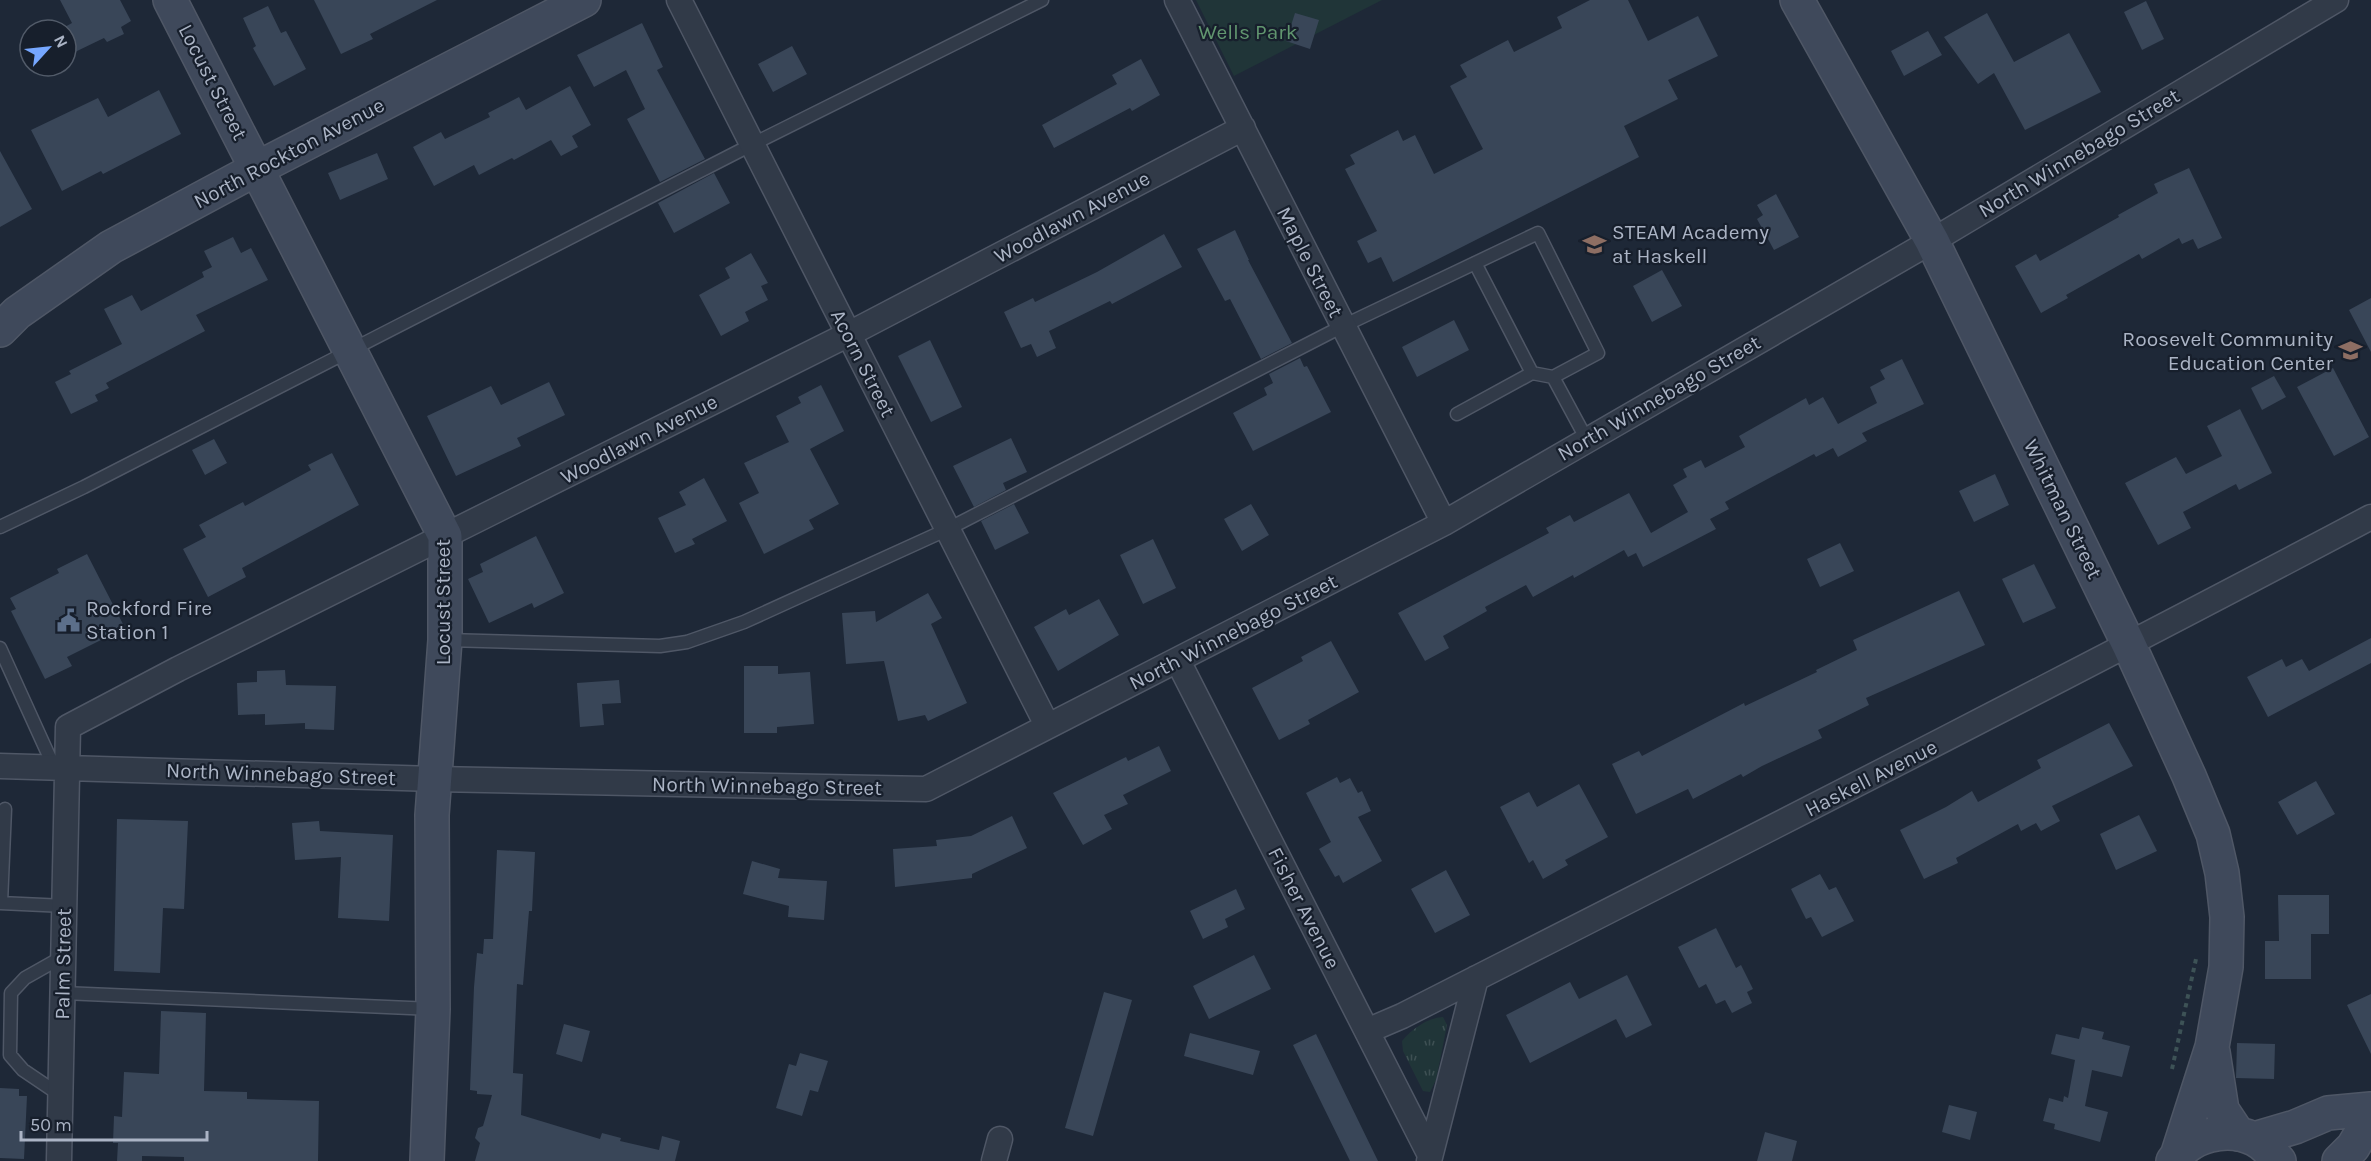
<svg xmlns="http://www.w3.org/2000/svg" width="2371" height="1161" viewBox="0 0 2371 1161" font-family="Karla,sans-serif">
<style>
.grass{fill:url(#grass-tufts)}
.park{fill:#203538}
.building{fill:#394658}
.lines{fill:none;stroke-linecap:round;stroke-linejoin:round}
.lane-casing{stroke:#4f5766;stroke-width:15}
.street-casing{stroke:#4f5766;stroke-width:27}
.secondary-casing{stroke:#4f5766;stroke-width:36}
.path{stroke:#3d5256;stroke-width:4;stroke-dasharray:4.5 4.5;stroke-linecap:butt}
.lane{stroke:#313a48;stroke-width:12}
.street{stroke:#313a48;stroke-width:24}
.secondary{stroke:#3f495b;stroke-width:33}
.labels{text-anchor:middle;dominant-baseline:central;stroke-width:4.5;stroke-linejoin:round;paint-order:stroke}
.park-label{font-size:21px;fill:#61966f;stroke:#171f2c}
.street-label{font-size:21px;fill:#abb4c5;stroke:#171f2c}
.poi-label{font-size:21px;fill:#abb4c5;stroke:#171f2c;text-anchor:start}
</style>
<defs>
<pattern id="grass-tufts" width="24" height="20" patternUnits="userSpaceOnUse" patternTransform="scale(1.5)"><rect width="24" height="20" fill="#203538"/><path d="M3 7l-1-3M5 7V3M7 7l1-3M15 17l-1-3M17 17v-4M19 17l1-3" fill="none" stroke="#3e5053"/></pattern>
</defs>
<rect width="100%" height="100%" fill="#1e2837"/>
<path class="grass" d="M1443 1017 1447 1025 1436 1080 1430 1092 1423 1091 1403 1051 1402 1041C1412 1029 1427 1018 1443 1017Z"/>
<path class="park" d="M1196 0H1382L1234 76Z"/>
<path class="building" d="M60 0H120L131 21 121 27 124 34 107 42 104 38 75 52 66 34V30L63 28 72 23Z
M314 0H437L370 34 373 39 341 54Z
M1590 0H1628L1648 41 1698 16 1718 56 1668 80 1678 99 1624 126 1639 157 1393 282 1381 257 1368 263 1357 241 1377 231 1345 169 1355 164 1350 155 1398 130 1403 141 1415 135 1434 174 1483 149 1450 86 1467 77 1460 65 1508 40 1514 52 1562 28 1557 17Z
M2146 1 2164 39 2142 50 2124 12Z
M268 6 281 33 286 31 306 69 274 86 253 48 256 46 243 18Z
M1295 13 1319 20 1310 49 1286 41Z
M1987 13 2014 62 2069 33 2101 92 2025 130 1994 73 1978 84 1944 37Z
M642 23 663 67 657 70 705 159 660 182 627 119 645 109 626 70 594 87 577 55Z
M1928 31 1942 55 1904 76 1891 51Z
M792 46 807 74 773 92 758 64Z
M1141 59 1160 95 1132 111 1130 108 1054 148 1042 125 1117 84 1112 75Z
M570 86 591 125 572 136 578 147 561 156 551 140 514 160 512 158 479 175 474 165 434 186 413 147 441 132 445 139 490 117 488 113 519 97 526 110Z
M159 90 181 134 103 174 101 171 62 191 31 130 98 98 108 117Z
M0 151 32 209 0 227Z
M377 153 388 179 340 200 328 173Z
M2189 168 2222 238 2198 249 2193 239 2182 244 2179 238 2142 259 2139 254 2066 295 2068 298 2041 313 2015 266 2036 254 2040 261 2119 217 2118 215 2158 193 2154 184Z
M714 173 730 203 674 233 658 203Z
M1776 194 1799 237 1774 250 1757 219 1763 215 1757 205Z
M1235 230 1249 260H1248L1292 343 1261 359 1230 299 1225 301 1197 249Z
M1164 234 1182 267 1112 304 1110 301 1049 331 1056 348 1037 357 1031 344 1021 348 1004 312 1033 298 1035 302 1097 272Z
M233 237 241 253 251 248 268 280 196 315 205 331 106 383 109 388 95 395 98 401 71 414 55 382 71 374 69 371 122 344 104 309 132 295 141 311 204 277 202 272 212 267 204 251Z
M751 253 768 283 761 286 768 300 745 312 749 321 721 336 699 295 730 278 725 268Z
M1662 270 1682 306 1652 322 1633 286Z
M2371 298V352L2349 310Z
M1454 320 1469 350 1417 377 1402 347Z
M930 340 962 407 931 422 898 356Z
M1300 358 1304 367 1307 366 1331 412 1253 451 1233 413 1267 395 1264 388 1273 383 1269 374Z
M1902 359 1924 404 1862 433 1867 441 1838 457 1833 448 1816 457 1814 454 1725 502 1729 509 1710 519 1716 529 1643 567 1636 553 1628 557 1624 550 1574 578 1573 575 1533 597 1526 585 1485 607 1487 611 1443 636 1449 648 1425 661 1398 613 1549 533 1546 528 1570 515 1574 522 1629 493 1651 533 1688 512 1673 485 1687 477 1683 469 1701 460 1705 468 1745 447 1739 436 1806 398 1809 405 1823 397 1838 424 1877 403 1870 387 1885 379 1880 370Z
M2333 368 2369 437 2334 456 2297 387Z
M2274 376 2286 397 2262 410 2251 388Z
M549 382 565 415 517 438 521 446 456 476 427 416 491 386 501 405Z
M821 385 844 431 810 449 839 504 809 520 814 529 764 554 739 503 759 493 744 463 789 442 776 416 801 403 798 397Z
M2240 409 2272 473 2239 490 2236 484 2183 512 2191 528 2158 545 2125 483 2176 457 2186 474 2222 456 2207 426Z
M1011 438 1027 472 1003 483 1006 490 974 507 953 466Z
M214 439 227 463 205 475 192 450Z
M332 453 359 505 242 568 246 577 208 597 183 549 206 537 199 525 243 502 245 506 311 470 308 465Z
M1995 474 2009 505 1974 522 1959 491Z
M704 478 727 521 692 539 695 544 675 553 658 518 686 505 679 492Z
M1014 504 1029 533 995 550 981 521Z
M1251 504 1269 535 1242 551 1224 519Z
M536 536 564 593 534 608 532 603 489 623 468 579 483 572 480 564Z
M1153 539 1176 588 1143 604 1120 555Z
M1840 543 1854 571 1820 587 1807 559Z
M87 554 125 628 67 657 72 666 45 679 11 611 16 609 10 598 59 573 57 569Z
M2034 564 2056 608 2023 623 2002 579Z
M1959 591 1985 645 1866 698 1869 705 1818 730 1822 738 1762 766 1743 777 1741 774 1693 799 1688 789 1636 814 1612 764 1639 751 1642 756 1744 703 1745 706 1817 672 1816 670 1857 650 1853 640Z
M928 593 942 618 931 624 967 703 928 721 925 715 898 721 884 661 846 664 842 613 875 611 876 622Z
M1099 599 1119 635 1058 671 1034 627 1066 609 1069 615Z
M2371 638V663L2268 717 2247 677 2282 659 2286 667 2302 659 2309 671Z
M1331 641 1359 692 1308 720 1310 724 1279 740 1252 688 1303 661 1301 657Z
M744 666H778V674L810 672 814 724 777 727V733H744Z
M285 670 286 685 336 686 334 730 305 729V723L265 725V714L238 715 237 683 257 682V671Z
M619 680 621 703 602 704 604 725 580 727 577 683Z
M2109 723 2133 766 2052 806 2060 821 2041 831 2036 823 2021 831 2018 824 1956 858 1958 863 1924 879 1900 830 1946 807 1972 791 1978 802 2041 768 2037 760Z
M1159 746 1171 771 1123 795 1128 804 1104 815 1112 829 1083 845 1053 793 1126 757 1128 761Z
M1337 777 1340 783 1350 778 1358 793 1362 791 1371 811 1358 817 1382 861 1343 883 1339 875 1335 877 1319 849 1331 842 1306 793Z
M2316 781 2335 814 2297 835 2278 802Z
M1579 784 1608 837 1565 860 1568 865 1543 879 1533 860 1529 863 1500 807 1529 792 1537 807Z
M2139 815 2157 851 2116 870 2100 834Z
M1012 816 1027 848 972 874V878L895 887 893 849 937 846 936 840 971 836Z
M117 819 188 821 184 909 163 908 160 973 114 971Z
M319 821 320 831 393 835 389 921 338 918 341 857 295 860 292 823Z
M497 850 535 852 532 911H529L523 985 517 984 513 1073 523 1074 521 1115 600 1139 602 1133 621 1138 620 1141 659 1150 662 1136 680 1141 675 1161H475L480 1143 475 1138 478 1128 483 1126 492 1095 477 1094V1091L470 1090 474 987 477 953 483 954 484 939H493Z
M752 861 780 869 778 878 827 881 824 920 788 917 789 906 743 894Z
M1446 870 1470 915 1435 933 1411 889Z
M1820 874 1829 890 1836 887 1854 921 1822 937 1811 917 1806 919 1791 889Z
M1236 889 1245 909 1225 919 1228 927 1203 939 1190 911Z
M2278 895H2329V934H2311V979H2265V941H2279Z
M1716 928 1736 968 1741 965 1753 989 1747 992 1752 1003 1732 1013 1725 1000 1716 1004 1706 984 1699 988 1678 947Z
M1254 955 1271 989 1209 1019 1193 986Z
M1627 975 1652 1025 1626 1038 1616 1019 1530 1063 1506 1015 1570 982 1579 999Z
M1104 992 1132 1000 1093 1136 1065 1128Z
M2371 994V1054L2347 1005Z
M161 1011 206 1013 204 1091 247 1092V1099L319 1101 318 1161H184V1157L142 1156V1161H117L118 1143H113L114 1116 122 1117 124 1072 159 1074Z
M564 1024 590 1031 582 1062 556 1054Z
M2082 1027 2104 1032 2102 1039 2130 1046 2122 1077 2092 1070 2085 1106 2108 1112 2100 1142 2054 1129 2055 1124 2043 1121 2049 1098 2063 1102 2064 1096 2068 1098 2075 1060 2051 1054 2056 1034 2079 1039Z
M1190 1033 1260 1051 1253 1075 1184 1056Z
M1316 1034 1378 1161H1350L1293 1045Z
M2237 1043 2275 1044 2274 1079 2236 1078Z
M800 1053 828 1061 818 1092 810 1090 802 1116 776 1108 789 1064 796 1066Z
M0 1088 19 1089V1096H27L24 1159 0 1158Z
M1949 1105 1977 1112 1970 1140 1942 1132Z
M1765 1132 1797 1141 1792 1161H1757Z"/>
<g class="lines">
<defs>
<path id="lane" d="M1475 263 1532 373 1553 377
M1457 414 1532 373
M0 527 84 487 751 145 1042 0
M447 640 660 646 687 642 744 622 946 530 1343 326 1538 233 1598 353 1553 377 1587 440
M0 648 54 767
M0 903 65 906
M1 903 5 809
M63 993 433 1009
M60 1095 23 1070 10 1055 11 993 25 978 64 956"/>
<path id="street" d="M679 0 1047 725
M1177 0 1444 523
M1178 661 1430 1155
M0 766 435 779 926 789 1444 523 1932 241 2336 0
M1367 1031 1402 1016C1726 851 2050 687 2371 517
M59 1161 68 727 178 669 849 334 1243 128
M994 1161 1000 1139
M1429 1161 1476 978"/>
<path id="secondary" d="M170 0 445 536V640L432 815 433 1009 427 1161
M1797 0 1932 241 2129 645 2189 776 2213 834 2222 873 2227 917 2226 967 2212 1047 2177 1156
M0 330 17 313 111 247 258 168 584 0
M2213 1052 2222 1110 2238 1134
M2254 1139 2295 1127 2328 1113 2371 1109
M2173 1161C2190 1135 2227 1126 2254 1139 2264 1144 2272 1153 2279 1161
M2339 1161 2353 1147 2371 1117"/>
</defs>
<use href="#lane" class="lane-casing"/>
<use href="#street" class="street-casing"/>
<use href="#secondary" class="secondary-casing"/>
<path class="path" d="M2172 1069 2196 959"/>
<use href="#lane" class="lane"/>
<use href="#street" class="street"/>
<use href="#secondary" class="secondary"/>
</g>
<defs>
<symbol id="school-bare" viewBox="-9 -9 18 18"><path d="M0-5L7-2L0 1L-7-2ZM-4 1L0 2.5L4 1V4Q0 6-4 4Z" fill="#8d6e63" stroke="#171f2c" stroke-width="2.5" paint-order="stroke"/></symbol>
<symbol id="civic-bare" viewBox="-9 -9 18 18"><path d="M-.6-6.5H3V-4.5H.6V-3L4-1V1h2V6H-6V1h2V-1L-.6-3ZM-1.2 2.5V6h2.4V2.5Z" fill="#5c6f8a" stroke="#171f2c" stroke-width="2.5" paint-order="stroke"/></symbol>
</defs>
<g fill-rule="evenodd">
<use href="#school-bare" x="1578" y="228" width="33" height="33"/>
<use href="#school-bare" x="2334" y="334" width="33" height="33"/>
<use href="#civic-bare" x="52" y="604" width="33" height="33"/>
</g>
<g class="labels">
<g class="park-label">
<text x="1248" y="32">Wells Park</text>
</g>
<g class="street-label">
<text transform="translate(213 82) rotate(63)">Locust Street</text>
<text transform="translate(289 153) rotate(-28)">North Rockton Avenue</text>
<text transform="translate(2079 153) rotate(-31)">North Winnebago Street</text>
<text transform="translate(1072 217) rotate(-28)">Woodlawn Avenue</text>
<text transform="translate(1310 262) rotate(63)">Maple Street</text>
<text transform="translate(863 363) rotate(63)">Acorn Street</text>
<text transform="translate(1659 398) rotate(-30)">North Winnebago Street</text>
<text transform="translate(639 439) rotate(-27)">Woodlawn Avenue</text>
<text transform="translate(2063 509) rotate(64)">Whitman Street</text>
<text transform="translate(443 602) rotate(-90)">Locust Street</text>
<text transform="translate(1233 632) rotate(-27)">North Winnebago Street</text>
<text transform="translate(281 774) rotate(2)">North Winnebago Street</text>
<text transform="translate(1871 778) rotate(-27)">Haskell Avenue</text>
<text transform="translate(767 786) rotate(1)">North Winnebago Street</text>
<text transform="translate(1304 908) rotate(63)">Fisher Avenue</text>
<text transform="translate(63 964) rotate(-89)">Palm Street</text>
</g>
<g class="poi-label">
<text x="1612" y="232">STEAM Academy<tspan x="1612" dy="24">at Haskell</tspan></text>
<text x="2333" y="339" text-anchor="end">Roosevelt Community<tspan x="2333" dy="24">Education Center</tspan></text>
<text x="86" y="608">Rockford Fire<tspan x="86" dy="24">Station 1</tspan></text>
</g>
</g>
<g transform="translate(48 48) rotate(63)"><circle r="28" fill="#171f2c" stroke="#525b69" stroke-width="1.5"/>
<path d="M0-4.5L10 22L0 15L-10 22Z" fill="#76a7ff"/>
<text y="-9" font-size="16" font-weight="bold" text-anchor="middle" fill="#abb4c5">N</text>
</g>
<path d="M21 1131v9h186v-9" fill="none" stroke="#abb4c5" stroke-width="3"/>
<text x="30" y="1131" font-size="18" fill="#abb4c5" stroke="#171f2c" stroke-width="4.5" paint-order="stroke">50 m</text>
</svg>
